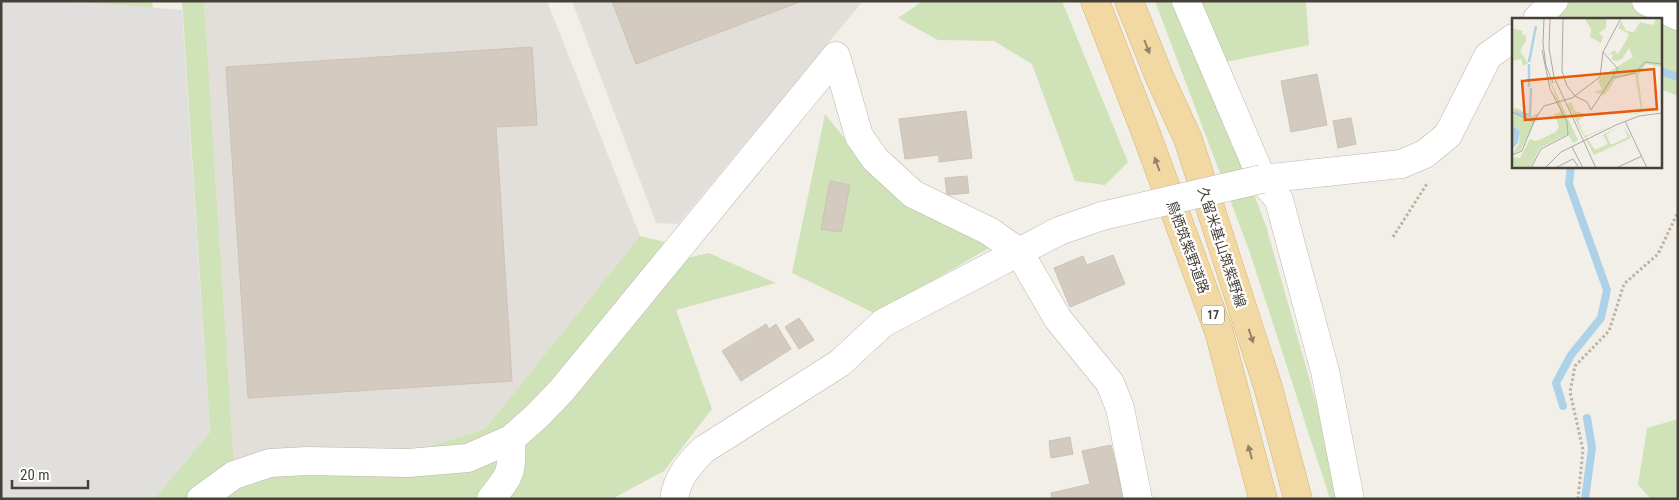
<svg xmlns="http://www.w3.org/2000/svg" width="1679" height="500" viewBox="0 0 1679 500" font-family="'Roboto Condensed','Noto Sans JP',sans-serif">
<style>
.industrial{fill:#e2deda}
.green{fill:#d0e2b7}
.parking{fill:#e1dfdd}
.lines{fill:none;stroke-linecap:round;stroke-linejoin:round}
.stream{stroke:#add2e8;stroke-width:8}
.building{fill:#d3cac0;stroke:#cdc2b4}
.minor-casing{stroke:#bdb6ad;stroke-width:29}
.major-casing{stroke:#d6b474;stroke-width:29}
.path{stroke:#bdb1a0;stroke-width:3;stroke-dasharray:2.5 2.5;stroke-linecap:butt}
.minor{stroke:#fff;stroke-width:28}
.major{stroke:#f2d8a2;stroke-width:28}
.minor-bridge-casing{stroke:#bdb6ad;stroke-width:29;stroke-linecap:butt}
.minor-bridge{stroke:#fff;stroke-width:28}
.oneway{fill:#938468}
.labels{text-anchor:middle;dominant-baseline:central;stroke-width:4.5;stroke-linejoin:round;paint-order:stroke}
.shield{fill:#fff;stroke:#7d7974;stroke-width:1}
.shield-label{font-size:12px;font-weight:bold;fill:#454038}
.street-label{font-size:14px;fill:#454038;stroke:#fff}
.inset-river{fill:none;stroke:#add2e8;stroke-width:2.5}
.inset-road{fill:none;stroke:#ada9a2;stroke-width:1}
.view{fill:#e8590c;fill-opacity:0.15;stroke:#e8590c;stroke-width:2.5}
.inset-edge{fill:none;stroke:#454038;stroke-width:2.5}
</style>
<rect width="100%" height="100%" fill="#f2efe9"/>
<path class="industrial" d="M204 1H547L640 236 485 429 424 448 286 449 234 463Z
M572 1H863L678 224 656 223Z"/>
<path class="green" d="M64 1H152L153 8Z
M182 1H204L234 463 286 449 424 448 485 429 640 236 669 243 677 260 709 253 776 283 676 310 712 409 664 471 612 499H154L210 432Z
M923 1H1062L1128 162 1105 185 1075 181 1032 64 994 41 938 40 898 18Z
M1155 1H1306L1309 45 1206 66 1266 226 1318 409 1339 499H1330L1249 250Z
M1564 1H1678V96L1660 89V19H1552Z
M825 114 880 182 989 248 876 314 792 273Z
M1678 419V499H1651L1638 485 1647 428Z"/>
<path class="parking" d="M1 1H64L182 10 210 432 154 499H1Z"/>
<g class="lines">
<path class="stream" d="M1660 71 1678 77
M1563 406 1556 383 1571 355 1601 318 1607 290 1569 184 1571 166
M1585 499 1592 448 1587 418"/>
</g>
<path class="building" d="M612 1H802L636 64Z
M532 47 537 125 496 127 512 381 248 398 226 67Z
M1317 74 1327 125 1291 132 1281 81Z
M966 111 972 158 939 162V155L905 159 899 119Z
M1351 118 1356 144 1338 148 1333 121Z
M967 176 969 193 947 195 945 178Z
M830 181 850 185 841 232 821 229Z
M1113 255 1125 284 1070 307 1054 268 1083 256 1087 265Z
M799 318 814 340 799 349 785 327Z
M766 324 769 329 776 324 791 349 741 381 722 351Z
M1070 437 1073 454 1051 458 1049 441Z
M1111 445 1124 499H1052L1051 493 1090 484 1082 451Z"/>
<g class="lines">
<defs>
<path id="minor" d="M1186 1 1262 179 1279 200 1325 371 1350 499
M1646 1 1678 16
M1537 19 1554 1
M1262 179 1401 164 1425 154 1448 135 1488 56 1513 38
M201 499 234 475 270 463 307 461 408 463 468 458 511 439 537 416 562 390 836 56 859 136 875 159 913 194 989 231 1019 252 1058 319 1110 383 1120 408 1138 499
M491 499C512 473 512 473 511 439
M674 499C677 478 689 464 703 450L840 363 883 323 1059 231 1102 216"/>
<path id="major" d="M1095 1 1147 136 1219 332 1263 499
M1129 1 1159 76 1188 139 1268 387 1298 499"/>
</defs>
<use href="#minor" class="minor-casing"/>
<use href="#major" class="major-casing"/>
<path class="path" d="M1393 237 1428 182
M1578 499 1583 450 1570 392 1575 366 1609 331 1624 284 1658 254 1678 212"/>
<use href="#minor" class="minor"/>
<use href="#major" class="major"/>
<defs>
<path id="minor-bridge" d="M1102 216 1262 179"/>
</defs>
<use href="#minor-bridge" class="minor-bridge-casing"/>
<use href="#minor-bridge" class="minor-bridge"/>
</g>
<defs><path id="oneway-solid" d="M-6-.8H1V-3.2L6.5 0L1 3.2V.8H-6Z" transform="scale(1.25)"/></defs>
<g class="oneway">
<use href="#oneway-solid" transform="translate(1147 47) rotate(69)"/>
<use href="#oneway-solid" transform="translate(1157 164) rotate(-110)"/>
<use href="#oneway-solid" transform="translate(1251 336) rotate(72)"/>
<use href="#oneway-solid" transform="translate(1250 452) rotate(-105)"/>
</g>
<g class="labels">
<rect class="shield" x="1202" y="305.5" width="22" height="19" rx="4"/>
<g class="shield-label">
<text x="1213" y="315">17</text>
</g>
<g class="street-label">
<text transform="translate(1188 247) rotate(70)">鳥栖筑紫野道路</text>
<text transform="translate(1222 247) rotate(72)">久留米基山筑紫野線</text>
</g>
</g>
<g transform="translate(1512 18)">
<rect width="150" height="150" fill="#f2efe9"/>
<path d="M72 0 94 1V10L87 15 91 19 89 25 78 19 79 11ZM141 0H150V49L134 46 126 58 131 94 120 97 129 92 123 56 104 60 93 77 82 74 90 71 86 63 90 58 121 39 117 30 110 41 105 43 100 42 101 36 96 37 102 32 106 36 115 21 117 16 106 10 109 3 114 13 122 14 128 4 140 7 144 3ZM0 10 11 13 10 16 14 18V23L8 33 16 45 11 48 9 41 0 43ZM34 53 66 122 61 125 56 116 28 130 18 150H0V139L8 140 18 121 24 123 44 114 47 108 42 96 49 94ZM59 84 63 93 74 96 66 103 73 118 98 108 74 119 83 132 96 126 91 117 104 110 94 117 99 127 116 119 111 107 119 120 82 137 55 86ZM5 90 20 98 28 94 9 132 0 136 7 126 8 113 0 106V91Z" fill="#d0e2b7"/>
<path d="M0 107 8 113 6 125 0 131Z" fill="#add2e8"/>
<path class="inset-river" d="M17 44 24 8M17 46V69M3 94 18 97 19 70"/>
<path class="inset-road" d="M38 0 37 30 42 59 84 150M51 0 50 53 55 68 63 78 75 84 79 92 106 51 91 34M31 26 32 0M31 26 34 48 41 65M102 60 123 55 133 44 150 46M0 94 22 104M113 103 135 150M60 129 71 150M0 137 10 133 23 101 32 88 60 80 88 59 91 34 109 0M19 150 29 131 56 117 55 104 38 71 30 32M33 150 49 134 104 107 127 98 150 95M43 150 61 141 67 150M104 150 130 138"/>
<path class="view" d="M142 51 145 91 13 102 10 63Z"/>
<rect width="150" height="150" class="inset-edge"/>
</g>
<rect width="1679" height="500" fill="none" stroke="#454038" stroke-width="5"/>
<path d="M12 480v8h76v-8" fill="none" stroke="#454038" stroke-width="2.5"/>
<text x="20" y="480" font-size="15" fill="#454038" stroke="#ffffff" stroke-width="4" paint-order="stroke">20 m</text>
</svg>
